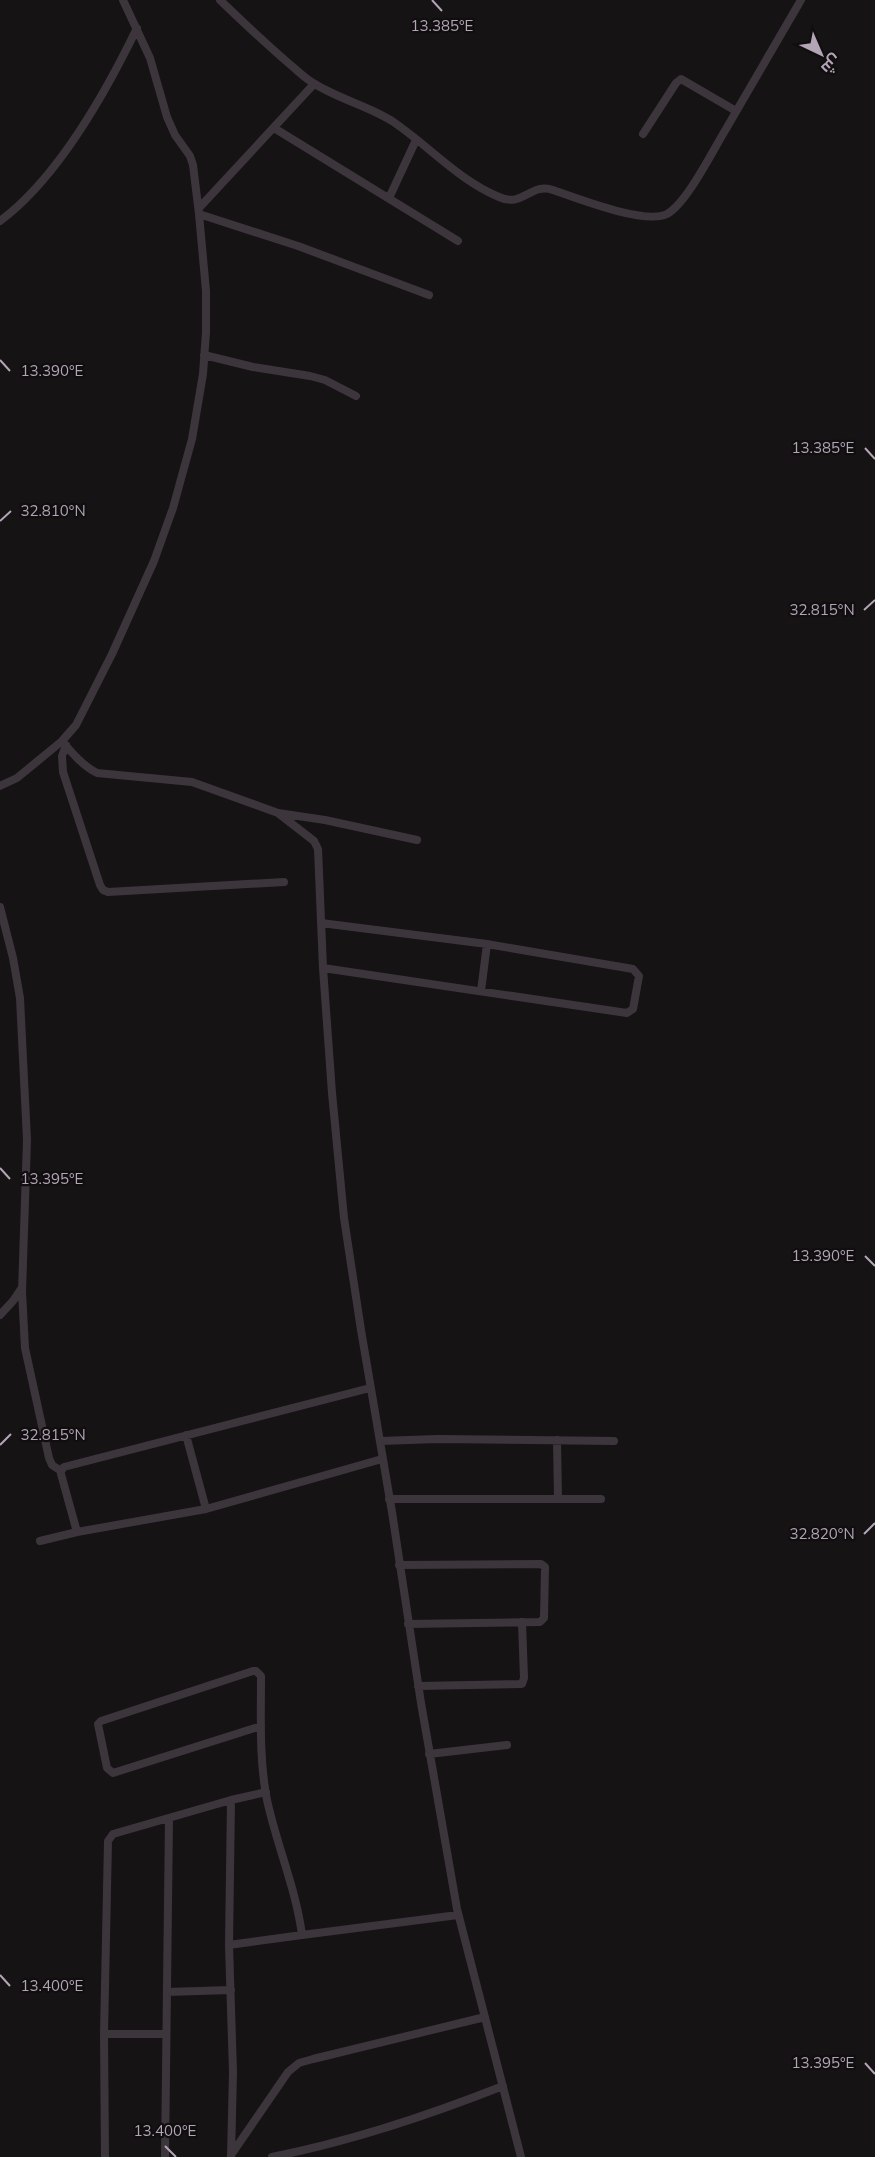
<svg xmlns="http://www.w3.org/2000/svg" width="875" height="2157" viewBox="0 0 875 2157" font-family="Mulish,Cairo,sans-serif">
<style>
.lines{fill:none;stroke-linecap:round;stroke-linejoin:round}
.street{stroke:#3c363c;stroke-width:8}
.ticks{fill:none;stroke:#b3a4b6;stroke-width:2}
.ticks-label{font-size:15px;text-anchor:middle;fill:#b3a4b6;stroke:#100e0f;stroke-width:4.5;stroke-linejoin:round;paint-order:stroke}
</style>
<rect width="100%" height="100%" fill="#151314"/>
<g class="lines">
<path class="street" d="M220 0C244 23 268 46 293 67 300 73 307 80 315 84 339 99 368 106 392 121 428 145 458 180 499 197 523 208 531 182 553 190 576 198 645 225 667 214 687 203 713 150 726 129 751 86 776 43 801 0
M274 128 458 241
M643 134 676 83 681 79 736 111
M389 198 416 140
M199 208 314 84
M199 214 298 246 429 295
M0 221C58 178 106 92 137 28
M204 355 253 367 310 376 325 380 356 396
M62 741C72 753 83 766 97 773L192 782 278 813 325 820 417 840
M66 745 62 756 63 772 100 885 103 890 108 892 284 882
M0 786 17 778 62 741 76 725 112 654 154 561 173 508 192 439 203 374 206 332V291L199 214 193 165 190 156 175 135 167 117 150 58 123 0
M278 813 314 841 318 849 323 968 332 1093 344 1218 361 1330 392 1512 421 1703 457 1909 521 2157
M0 907 13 958 20 998 27 1140 22 1292 25 1348 49 1458 52 1465 61 1471
M321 923 487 944 633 969 639 976 633 1009 627 1013 323 968
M481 991 487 944
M0 1315 13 1301 21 1289
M186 1435 206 1509
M557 1440 558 1499
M380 1441 438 1439 614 1441
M389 1499H601
M77 1532 61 1474V1471L64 1467 370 1388
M40 1541 77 1532 206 1509 382 1459
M399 1565 541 1564 545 1567 544 1618 540 1622 408 1624
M418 1686 522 1684 524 1678 522 1622
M429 1754 507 1745
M302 1935 458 1915
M229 1945 302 1935C296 1889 277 1846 267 1800 259 1760 261 1717 261 1676L256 1671H253L101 1721 98 1724 107 1768 113 1773 261 1726
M167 1992 231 1990
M104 2034H166
M231 2155 288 2072 299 2063 313 2059 485 2017
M105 2157 104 2034 108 1841 113 1834 231 1800 266 1792
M165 2157 169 1818
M231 2157 233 2072 229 1945 231 1800
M272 2157C352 2141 427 2116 503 2086"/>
</g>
<path class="ticks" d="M432 0 442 11M0 360 10 371M865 448 875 459M0 521 11 511M864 610 875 600M0 1168 10 1179M865 1256 875 1266M0 1445 11 1434M864 1534 875 1523M0 1975 10 1986M865 2063 875 2074M165 2146 176 2157"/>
<g class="ticks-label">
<text x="442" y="31">13.385°E</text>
<text x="52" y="376">13.390°E</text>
<text x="823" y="453">13.385°E</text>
<text x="53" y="516">32.810°N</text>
<text x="822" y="615">32.815°N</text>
<text x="52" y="1184">13.395°E</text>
<text x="823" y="1261">13.390°E</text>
<text x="53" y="1440">32.815°N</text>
<text x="822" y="1539">32.820°N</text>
<text x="52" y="1991">13.400°E</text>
<text x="823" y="2068">13.395°E</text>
<text x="165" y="2136">13.400°E</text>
</g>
<g transform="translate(821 54) rotate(136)" stroke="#100e0f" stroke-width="4.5" paint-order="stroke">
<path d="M0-4.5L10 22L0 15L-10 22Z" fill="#b3a4b6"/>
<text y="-9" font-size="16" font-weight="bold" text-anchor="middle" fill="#b3a4b6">ش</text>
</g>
</svg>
